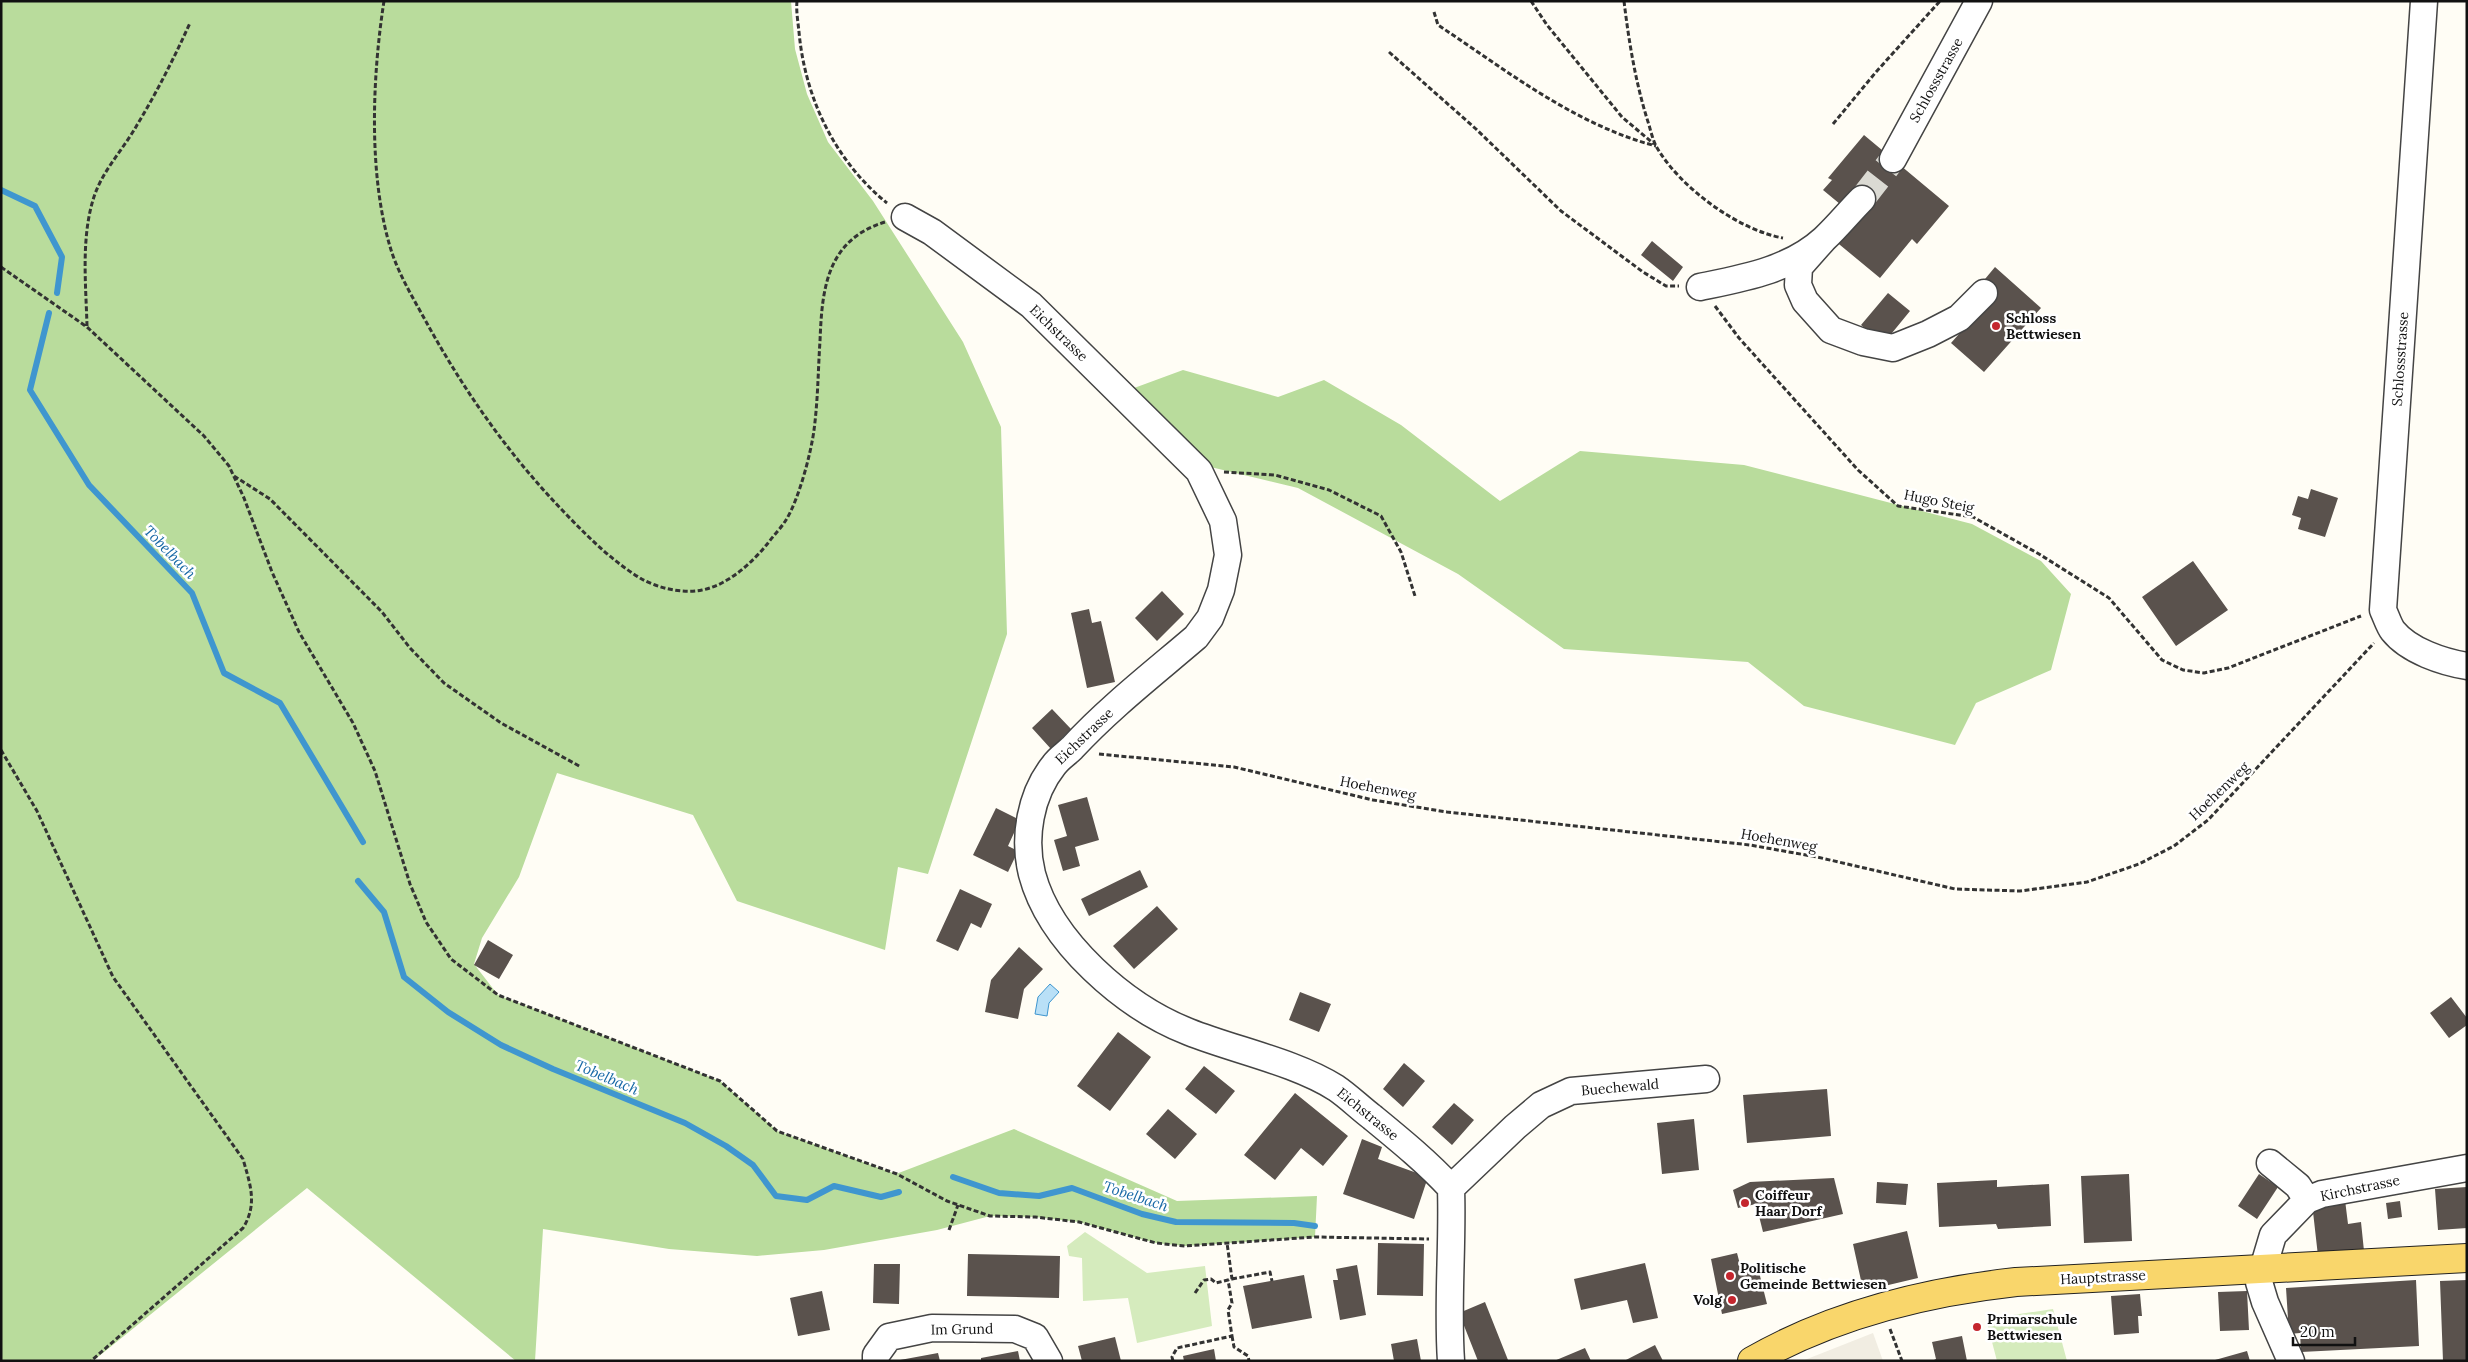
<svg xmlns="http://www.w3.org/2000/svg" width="2468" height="1362" viewBox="0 0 2468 1362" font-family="Lora,serif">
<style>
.green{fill:#d5ebbd}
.forest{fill:#b9dc9c}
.plaza{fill:#f1ede2}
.water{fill:#b9e0f7;stroke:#3f96cf}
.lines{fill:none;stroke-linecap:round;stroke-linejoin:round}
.stream{stroke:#3f96cf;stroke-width:6}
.building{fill:#5a524d}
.minor-tunnel{stroke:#dbdad3;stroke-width:26;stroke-dasharray:26 13;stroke-linecap:butt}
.minor-casing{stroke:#444;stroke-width:29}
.major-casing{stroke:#222;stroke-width:30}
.path{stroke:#333;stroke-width:3;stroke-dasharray:5 2.5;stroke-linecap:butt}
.minor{stroke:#fff;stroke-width:26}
.major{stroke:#f9d66b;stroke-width:28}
.poi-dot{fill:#c4262e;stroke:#fff;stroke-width:2}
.labels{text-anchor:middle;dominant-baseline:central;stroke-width:5;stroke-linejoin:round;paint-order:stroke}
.street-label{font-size:14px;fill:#111;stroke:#fff}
.poi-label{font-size:14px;font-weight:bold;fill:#111;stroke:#fff;text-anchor:start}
.water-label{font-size:15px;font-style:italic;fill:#1768a6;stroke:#fff}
</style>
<rect width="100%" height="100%" fill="#fffdf5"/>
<path class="green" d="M1085 1232 1147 1273 1205 1266 1212 1326 1137 1343 1128 1298 1083 1301 1082 1258 1069 1256 1067 1246Z
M2053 1309 2067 1361H1997L1986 1319Z"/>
<path class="forest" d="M1 1H791L795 49 807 94 828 142 873 201 963 342 1001 427 1007 634 928 874 898 867 885 950 737 901 693 815 557 773 519 877 482 938 474 964 498 995 720 1081 777 1131 896 1174 1014 1129 1177 1201 1317 1196 1315 1237 1185 1246 1156 1243 1079 1222 1035 1217 990 1216 937 1230 824 1250 757 1256 669 1249 543 1229 535 1361H516L307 1188 93 1361H1Z
M1183 370 1278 397 1324 380 1401 425 1500 501 1580 451 1744 465 1972 524 2041 561 2071 594 2051 670 1976 703 1955 745 1804 706 1748 662 1564 649 1458 574 1298 488 1194 463 1126 391Z"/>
<path class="plaza" d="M1873 1333 1883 1361H1802Z"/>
<path class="water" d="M1050 984 1059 992 1049 1003 1047 1016 1035 1014 1038 997Z"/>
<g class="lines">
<path class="stream" d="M1 190 35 206 62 257 57 293
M49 313 30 390 89 485 192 593 224 673 280 703 363 842
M358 881 384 912 404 977 448 1012 501 1045 553 1069 685 1123 726 1146 753 1165 776 1196 807 1200 834 1186 881 1197 899 1192
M953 1177 999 1193 1039 1196 1072 1188 1142 1214 1176 1222 1294 1223 1315 1226"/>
</g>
<path class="building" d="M1864 135 1949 206 1917 244 1912 239 1880 278 1834 240 1846 209 1823 190 1832 180 1828 178Z
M1652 241 1683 267 1673 281 1641 255Z
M1995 267 2041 308 1984 372 1951 343 1998 290 1985 279Z
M1888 293 1910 311 1883 344 1861 325Z
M2311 489 2338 498 2325 537 2298 529 2301 518 2292 515 2298 496 2308 499Z
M2193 561 2228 610 2176 646 2142 597Z
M1162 591 1184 614 1157 641 1135 618Z
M1089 609 1092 623 1101 621 1115 682 1087 688 1071 613Z
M1052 709 1071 729 1051 749 1032 728Z
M1087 797 1099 840 1075 847 1080 866 1063 871 1054 840 1067 836 1058 805Z
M996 808 1020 820 1008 846 1018 851 1008 872 973 855Z
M1140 870 1148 887 1089 916 1081 899Z
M960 889 992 904 981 928 971 923 958 951 936 941Z
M1157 906 1178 929 1134 969 1113 946Z
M488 940 513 955 499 979 474 965Z
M1019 947 1043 969 1024 989 1018 1019 985 1012 991 980Z
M1300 992 1331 1004 1319 1032 1289 1020Z
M2451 997 2467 1018V1025L2449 1038 2430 1013Z
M1118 1032 1151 1057 1110 1111 1077 1086Z
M1404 1063 1425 1081 1403 1107 1383 1089Z
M1204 1066 1235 1091 1216 1114 1185 1089Z
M1827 1089 1831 1136 1747 1143 1743 1095Z
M1295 1093 1348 1136 1323 1166 1301 1148 1275 1180 1244 1155Z
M1454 1103 1474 1120 1452 1145 1432 1127Z
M1168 1109 1197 1134 1175 1159 1146 1134Z
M1694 1119 1699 1170 1662 1174 1657 1123Z
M1362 1139 1382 1147 1378 1159 1428 1177 1414 1219 1343 1194Z
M2129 1174 2132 1241 2084 1243 2081 1176Z
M2259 1174 2278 1187 2257 1219 2238 1206Z
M1834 1178 1843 1214 1763 1232 1756 1204 1738 1208 1733 1190 1750 1182Z
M1997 1180V1187L2049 1184 2051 1226 1998 1229 1996 1224 1939 1227 1937 1183Z
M1877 1182 1908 1184 1906 1205 1876 1203Z
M2467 1187V1228L2438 1230 2435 1189Z
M2345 1200 2348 1224 2361 1222 2364 1251 2318 1256 2312 1203Z
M2400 1201 2402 1217 2388 1219 2386 1203Z
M1907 1231 1918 1278 1880 1287 1878 1281 1862 1285 1853 1244Z
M1378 1243 1424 1244 1423 1296 1377 1295Z
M1737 1253 1742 1272 1758 1268 1767 1304 1722 1314 1711 1259Z
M968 1254 1060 1256 1059 1298 967 1296Z
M1645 1263 1658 1318 1633 1323 1627 1300 1581 1310 1574 1279Z
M874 1264H900L899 1304 873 1303Z
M1357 1265 1366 1315 1340 1320 1333 1280H1338L1336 1269Z
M1304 1275 1312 1318 1252 1329 1243 1286Z
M2416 1280 2419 1346 2301 1352 2300 1333 2289 1334 2286 1288Z
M2467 1280V1361H2443L2440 1281Z
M822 1291 830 1330 798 1336 790 1298Z
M2247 1291 2249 1330 2220 1331 2218 1292Z
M2140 1294 2142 1316H2138L2139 1333 2114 1335 2111 1296Z
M1485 1302 1508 1360 1505 1361H1478L1459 1313Z
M1962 1336 1967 1361H1932L1936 1359 1932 1342Z
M1115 1337 1121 1361H1082L1078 1346Z
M1417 1339 1421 1361H1394L1391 1344Z
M1655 1345 1663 1361H1624Z
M1585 1348 1591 1361H1554Z
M1214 1349 1216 1361H1184L1183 1356Z
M1018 1351 1020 1361H981V1358Z
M2247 1351 2250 1361H2215V1360Z
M938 1353 940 1361H900V1360Z"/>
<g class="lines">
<path class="minor-tunnel" d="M1862 199 1893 159"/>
<defs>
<path id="minor" d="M2424 1 2383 610C2386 616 2389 626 2393 631 2409 651 2443 662 2467 666
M1893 159 1979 1
M905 217 932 232 1031 305 1199 471 1223 521 1228 555 1221 590 1210 618 1196 637C1154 673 1110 707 1072 748 1066 754 1059 758 1054 765 1030 795 1023 838 1032 874 1050 942 1125 1007 1189 1032 1234 1050 1295 1062 1336 1088 1348 1096 1360 1108 1372 1117 1400 1140 1427 1162 1451 1188 1453 1246 1447 1303 1451 1361
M1823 240 1799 267 1798 285 1805 301 1831 330 1863 342 1893 348 1928 334 1959 318 1984 293
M1700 287C1744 278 1790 270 1824 239 1838 226 1849 212 1862 199
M2270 1163 2298 1186 2307 1200
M1451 1188 1515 1127 1541 1105 1571 1091 1706 1079
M876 1361V1355L889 1337 932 1328 1015 1329 1035 1337 1049 1361
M2291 1361 2265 1302 2259 1282 2273 1235 2307 1200 2322 1194 2467 1168"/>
<path id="major" d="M1752 1361C1832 1315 1925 1292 2016 1282L2467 1258"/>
</defs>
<use href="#minor" class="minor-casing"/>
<use href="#major" class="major-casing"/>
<path class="path" d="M384 1C372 78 368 179 392 253 401 279 416 303 429 327 467 395 510 456 564 512 588 537 611 560 640 578 657 588 682 594 702 590 728 585 752 563 768 543 774 535 781 528 786 520 799 499 811 453 814 430 818 400 818 371 820 341 822 290 826 240 885 222
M797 1C796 11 798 22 799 32 805 98 835 161 887 203
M1531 1 1547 25 1622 117 1654 144
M1624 1C1629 43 1636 85 1649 125 1651 132 1653 140 1656 146 1679 187 1738 230 1783 238
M1434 12 1438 25C1506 70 1575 125 1656 146
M1389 52 1476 129 1561 211 1643 272 1666 286H1679
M1833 124 1876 72 1940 1
M1 267 87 327 204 436 229 466 244 498 272 572 299 632 353 723 375 771 410 884 426 922 451 959 498 995 720 1081 777 1131 897 1174 947 1201 990 1216 1035 1217 1079 1222 1156 1243 1185 1246 1315 1237 1429 1239
M1715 306 1739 338 1858 470 1898 506 1973 517 2039 554 2109 598 2162 660 2183 670 2204 673 2228 668 2361 616
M87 326C86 286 81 240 93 200 101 172 123 150 137 125 157 92 174 58 190 23
M1224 472 1275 475 1329 490 1381 516 1401 552 1415 596
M234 476 270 499 382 612 410 648 444 683 501 723 581 767
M1 750 37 811 113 977 243 1159C250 1184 258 1204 243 1228L91 1361
M1099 754 1234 767 1373 800 1447 812 1750 845 1817 857 1955 889 2020 891 2087 882 2139 864 2174 846 2208 820 2374 643
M949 1230 958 1205
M1232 1279 1270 1272 1272 1281
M1195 1293 1204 1280 1211 1279 1216 1283 1232 1279 1227 1243
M1890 1329 1902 1361
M1232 1336 1234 1347 1248 1356 1249 1361
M1173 1361 1172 1357 1177 1348 1232 1336 1228 1310 1232 1303 1228 1280"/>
<use href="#minor" class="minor"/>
<use href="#major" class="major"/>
</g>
<g class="poi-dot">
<circle cx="1996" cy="326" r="5"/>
<circle cx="1745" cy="1203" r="5"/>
<circle cx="1730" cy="1276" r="5"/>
<circle cx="1732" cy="1300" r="5"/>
<circle cx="1977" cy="1327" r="5"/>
</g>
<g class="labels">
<g class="street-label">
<text transform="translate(1936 80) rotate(-61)">Schlossstrasse</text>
<text transform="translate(1059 333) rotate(44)">Eichstrasse</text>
<text transform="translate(2400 359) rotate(-86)">Schlossstrasse</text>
<text transform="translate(1939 501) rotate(11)">Hugo Steig</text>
<text transform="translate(1084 736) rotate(-44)">Eichstrasse</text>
<text transform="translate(1378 788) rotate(11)">Hoehenweg</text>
<text transform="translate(2219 791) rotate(-44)">Hoehenweg</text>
<text transform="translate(1779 840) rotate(10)">Hoehenweg</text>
<text transform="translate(1620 1087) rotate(-5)">Buechewald</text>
<text transform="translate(1368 1114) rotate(39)">Eichstrasse</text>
<text transform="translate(2360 1188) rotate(-12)">Kirchstrasse</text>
<text transform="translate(2103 1277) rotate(-3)">Hauptstrasse</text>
<text transform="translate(962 1329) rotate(-1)">Im Grund</text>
</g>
<g class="poi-label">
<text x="2006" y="318">Schloss<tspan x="2006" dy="16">Bettwiesen</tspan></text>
<text x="1755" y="1195">Coiffeur<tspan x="1755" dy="16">Haar Dorf</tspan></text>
<text x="1740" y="1268">Politische<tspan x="1740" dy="16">Gemeinde Bettwiesen</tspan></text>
<text x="1722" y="1300" text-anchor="end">Volg</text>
<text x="1987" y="1319">Primarschule<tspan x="1987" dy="16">Bettwiesen</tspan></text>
</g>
<g class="water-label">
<text transform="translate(170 552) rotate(46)">Tobelbach</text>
<text transform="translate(607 1077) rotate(23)">Tobelbach</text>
<text transform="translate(1136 1196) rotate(18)">Tobelbach</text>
</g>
</g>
<rect width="2468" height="1362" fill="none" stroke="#111111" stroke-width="5"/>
<path d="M2293 1337v8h62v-8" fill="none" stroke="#111111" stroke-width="2.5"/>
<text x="2300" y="1337" font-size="15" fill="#111111" stroke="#ffffff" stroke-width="4" paint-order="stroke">20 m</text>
</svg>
